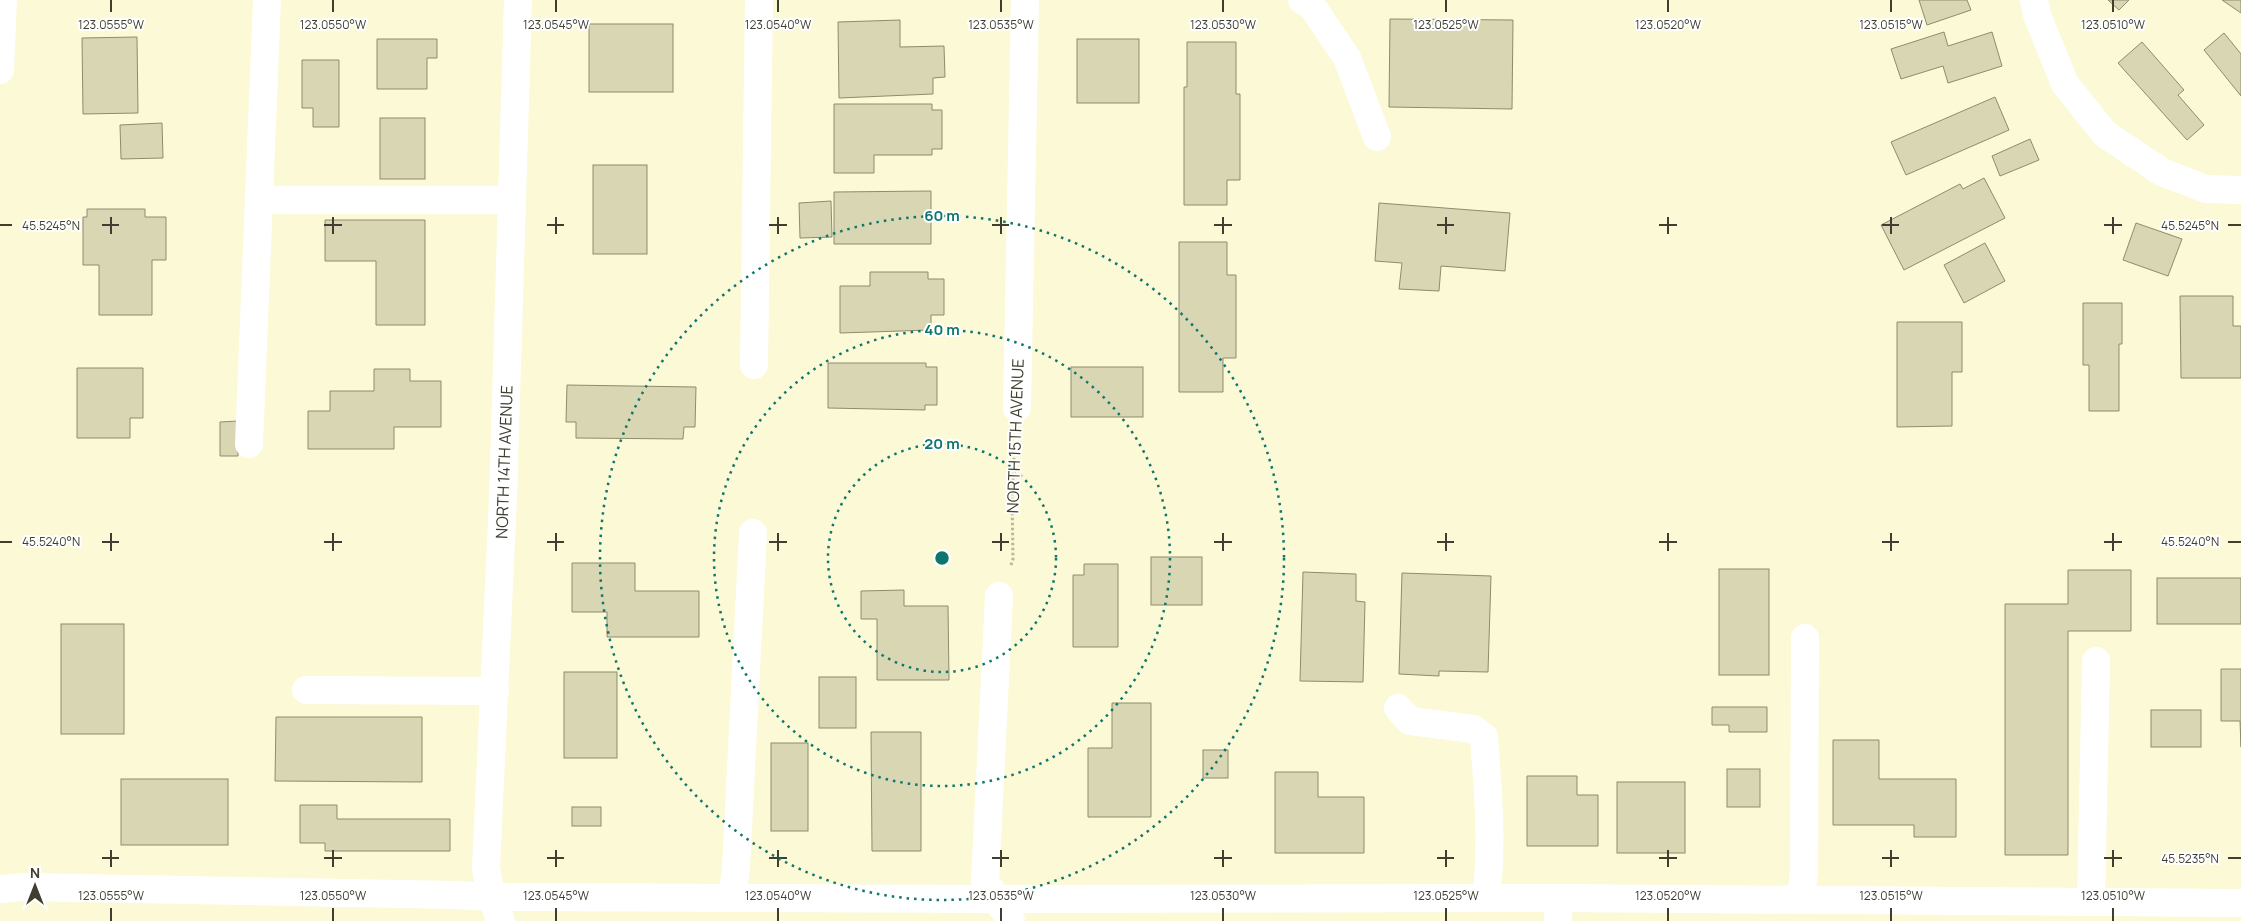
<svg xmlns="http://www.w3.org/2000/svg" width="2241" height="921" viewBox="0 0 2241 921" font-family="Manrope,sans-serif">
  <rect width="100%" height="100%" fill="#fcf9d6"/>
  <g fill="#d9d6b4" stroke="#8e8c6c">
    <path d="M1919,0H1967L1971,10L1927,25Z"/>
    <path d="M2108,0H2129L2119,10Z"/>
    <path d="M2222,0H2241V13Z"/>
    <path d="M1390,19L1513,20L1512,109L1389,107Z"/>
    <path d="M900,20V47L944,46L945,77L933,78V94L839,98L838,22Z"/>
    <rect x="589" y="24" width="84" height="68"/>
    <path d="M1944,32L1948,46L1992,32L2002,66L1948,83L1943,66L1901,79L1891,49Z"/>
    <path d="M2224,33L2241,54V96L2204,50Z"/>
    <path d="M137,37L138,113L83,114L82,38Z"/>
    <path d="M377,39H437V58H427V89H377Z"/>
    <rect x="1077" y="39" width="62" height="64"/>
    <path d="M1187,42H1236V94H1240V180H1227V205H1184V87H1187Z"/>
    <path d="M2142,42L2184,90L2178,95L2204,125L2187,140L2118,63Z"/>
    <path d="M302,60H339V127H313V108H302Z"/>
    <path d="M1995,97L2009,130L1906,175L1891,142Z"/>
    <path d="M834,104H932V110H942V149H932V155H874V173H834Z"/>
    <rect x="380" y="118" width="45" height="61"/>
    <path d="M162,123L163,158L121,159L120,125Z"/>
    <path d="M2030,139L2039,160L2000,176L1992,156Z"/>
    <rect x="593" y="165" width="54" height="89"/>
    <path d="M1984,178L2005,218L1904,270L1881,225L1960,184L1963,189Z"/>
    <path d="M931,191V244H834V192Z"/>
    <path d="M831,201L832,237L800,238L799,203Z"/>
    <path d="M1379,203L1510,213L1505,271L1441,266L1439,291L1399,289L1402,263L1375,261Z"/>
    <path d="M87,209H145V217H166V260H152V315H99V265H83V217H87Z"/>
    <path d="M325,220H425V325H376V261H325Z"/>
    <path d="M2136,223L2182,239L2168,276L2123,260Z"/>
    <path d="M1179,242H1227V275H1236V358H1223V392H1179Z"/>
    <path d="M1985,243L2005,281L1964,303L1944,265Z"/>
    <path d="M870,272H928V279H944V315H931V330L840,333V286H870Z"/>
    <path d="M2180,296H2233V326H2241V378H2181Z"/>
    <path d="M2083,303H2122V344H2119V411H2089V365H2083Z"/>
    <path d="M1897,322H1962V372H1952V426L1897,427Z"/>
    <path d="M828,363H926V367H937V405H925V410L828,408Z"/>
    <rect x="1071" y="367" width="72" height="50"/>
    <path d="M77,368H143V418H130V438H77Z"/>
    <path d="M374,369H410V381H441V427H394V449H308V411H330V391H374Z"/>
    <path d="M567,385L696,387L695,427H684L683,439L576,438V422H566Z"/>
    <path d="M238,421V456H220V422Z"/>
    <rect x="1151" y="557" width="51" height="48"/>
    <path d="M572,563H635V591H699V637H607V612H572Z"/>
    <path d="M1084,564H1118V647H1073V575H1084Z"/>
    <rect x="1719" y="569" width="50" height="106"/>
    <path d="M2068,570H2131V631H2068V855H2005V604H2068Z"/>
    <path d="M1303,572L1356,574V601L1365,602L1363,682L1300,681Z"/>
    <path d="M1402,573L1491,576L1488,672L1439,671V676L1399,674Z"/>
    <rect x="2157" y="578" width="84" height="46"/>
    <path d="M904,590V606H948L949,680H877V619H861V591Z"/>
    <rect x="61" y="624" width="63" height="110"/>
    <path d="M2221,669H2241V747L2240,721H2221Z"/>
    <rect x="564" y="672" width="53" height="86"/>
    <rect x="819" y="677" width="37" height="51"/>
    <path d="M1112,703H1151V817H1088V748H1112Z"/>
    <path d="M1712,707H1767V732H1729V725H1712Z"/>
    <rect x="2151" y="710" width="50" height="37"/>
    <path d="M276,717H422V782L275,781Z"/>
    <path d="M871,732H921V851H872Z"/>
    <path d="M1833,740H1879V779H1956V837H1914V825H1833Z"/>
    <rect x="771" y="743" width="37" height="88"/>
    <rect x="1203" y="750" width="25" height="28"/>
    <rect x="1727" y="769" width="33" height="38"/>
    <path d="M1275,772H1318V797H1364V853H1275Z"/>
    <path d="M1527,776H1577V795H1598V846H1527Z"/>
    <rect x="121" y="779" width="107" height="66"/>
    <rect x="1617" y="782" width="68" height="71"/>
    <path d="M300,805H337V819H450V851H325V843H300Z"/>
    <rect x="572" y="807" width="29" height="19"/>
  </g>
  <g fill="none" stroke-linecap="round" stroke-linejoin="round">
    <path stroke="#b8b69b" stroke-width="3" stroke-dasharray="2.5 2.5" stroke-linecap="butt" d="M1011,565L1013,559L1012,495L1015,441"/>
    <g stroke="#fff" stroke-width="28">
      <path d="M1302,0L1312,6L1347,58L1377,137"/>
      <path d="M2034,0L2037,15L2065,84L2105,134L2162,172L2206,189L2241,190"/>
      <path d="M0,70L3,0"/>
      <path d="M259,200H512"/>
      <path d="M754,365L759,0"/>
      <path d="M1017,408L1025,0"/>
      <path d="M249,444L267,0"/>
      <path d="M999,596L985,881L1011,921"/>
      <path d="M306,690L495,691"/>
      <path d="M1398,708L1410,721L1473,729L1484,737C1488,791 1493,844 1486,898"/>
      <path d="M0,889L24,887L456,895L491,897L997,899L1558,898L2241,903"/>
      <path d="M732,898L736,868L753,533"/>
      <path d="M1558,898V921"/>
      <path d="M1801,899L1804,871L1805,638"/>
      <path d="M2091,901L2096,661"/>
      <path d="M501,921L491,897L486,868L503,498L518,0"/>
    </g>
  </g>
  <path fill="none" stroke="#3f3e30" stroke-width="2" d="M111,0V12M333,0V12M556,0V12M778,0V12M1001,0V12M1223,0V12M1446,0V12M1668,0V12M1891,0V12M2113,0V12M111,217V234M333,217V234M556,217V234M778,217V234M1001,217V234M1223,217V234M1446,217V234M1668,217V234M1891,217V234M2113,217V234M0,225H12M102,225H119M324,225H342M547,225H564M769,225H787M992,225H1009M1214,225H1232M1437,225H1454M1659,225H1677M1882,225H1899M2104,225H2122M2228,225H2241M111,533V551M333,533V551M556,533V551M778,533V551M1001,533V551M1223,533V551M1446,533V551M1668,533V551M1891,533V551M2113,533V551M0,542H12M102,542H119M324,542H342M547,542H564M769,542H787M992,542H1009M1214,542H1232M1437,542H1454M1659,542H1677M1882,542H1899M2104,542H2122M2228,542H2241M111,850V867M333,850V867M556,850V867M778,850V867M1001,850V867M1223,850V867M1446,850V867M1668,850V867M1891,850V867M2113,850V867M102,858H119M324,858H342M547,858H564M769,858H787M992,858H1009M1214,858H1232M1437,858H1454M1659,858H1677M1882,858H1899M2104,858H2122M2228,858H2241M111,908V921M333,908V921M556,908V921M778,908V921M1001,908V921M1223,908V921M1446,908V921M1668,908V921M1891,908V921M2113,908V921"/>
  <g fill="none" stroke="#0f766e" stroke-width="2.5" stroke-dasharray="2.5 5">
    <circle cx="942" cy="558" r="114"/>
    <circle cx="942" cy="558" r="228"/>
    <circle cx="942" cy="558" r="342"/>
  </g>
  <g text-anchor="middle" dominant-baseline="central" stroke-width="4" stroke-linejoin="round" paint-order="stroke">
    <g font-size="16" fill="#3f3e30" stroke="#fff">
      <text transform="translate(1015 436) rotate(-88)">NORTH 15TH AVENUE</text>
      <text transform="translate(504 462) rotate(-88)">NORTH 14TH AVENUE</text>
    </g>
  </g>
  <g font-size="12" text-anchor="middle" fill="#3f3e30" stroke="#fff" stroke-width="4" stroke-linejoin="round" paint-order="stroke">
    <text x="111" y="29">123.0555°W</text>
    <text x="333" y="29">123.0550°W</text>
    <text x="556" y="29">123.0545°W</text>
    <text x="778" y="29">123.0540°W</text>
    <text x="1001" y="29">123.0535°W</text>
    <text x="1223" y="29">123.0530°W</text>
    <text x="1446" y="29">123.0525°W</text>
    <text x="1668" y="29">123.0520°W</text>
    <text x="1891" y="29">123.0515°W</text>
    <text x="2113" y="29">123.0510°W</text>
    <text x="51" y="230">45.5245°N</text>
    <text x="2190" y="230">45.5245°N</text>
    <text x="51" y="546">45.5240°N</text>
    <text x="2190" y="546">45.5240°N</text>
    <text x="2190" y="863">45.5235°N</text>
    <text x="111" y="900">123.0555°W</text>
    <text x="333" y="900">123.0550°W</text>
    <text x="556" y="900">123.0545°W</text>
    <text x="778" y="900">123.0540°W</text>
    <text x="1001" y="900">123.0535°W</text>
    <text x="1223" y="900">123.0530°W</text>
    <text x="1446" y="900">123.0525°W</text>
    <text x="1668" y="900">123.0520°W</text>
    <text x="1891" y="900">123.0515°W</text>
    <text x="2113" y="900">123.0510°W</text>
  </g>
  <circle cx="942" cy="558" r="8" fill="#0f766e" stroke="#fff" stroke-width="2.5"/>
  <g font-size="15" text-anchor="middle" font-weight="bold" fill="#0f766e" stroke="#fff" stroke-width="4" stroke-linejoin="round" paint-order="stroke">
    <text x="942" y="221">60 m</text>
    <text x="942" y="335">40 m</text>
    <text x="942" y="449">20 m</text>
  </g>
  <g transform="translate(35 886)" stroke="#ffffff" stroke-width="4" paint-order="stroke">
  <path d="M0-4L9 19L0 12L-9 19Z" fill="#3f3e30"/>
  <text y="-8" font-size="14" font-weight="bold" text-anchor="middle" fill="#3f3e30">N</text>
  </g>
</svg>
